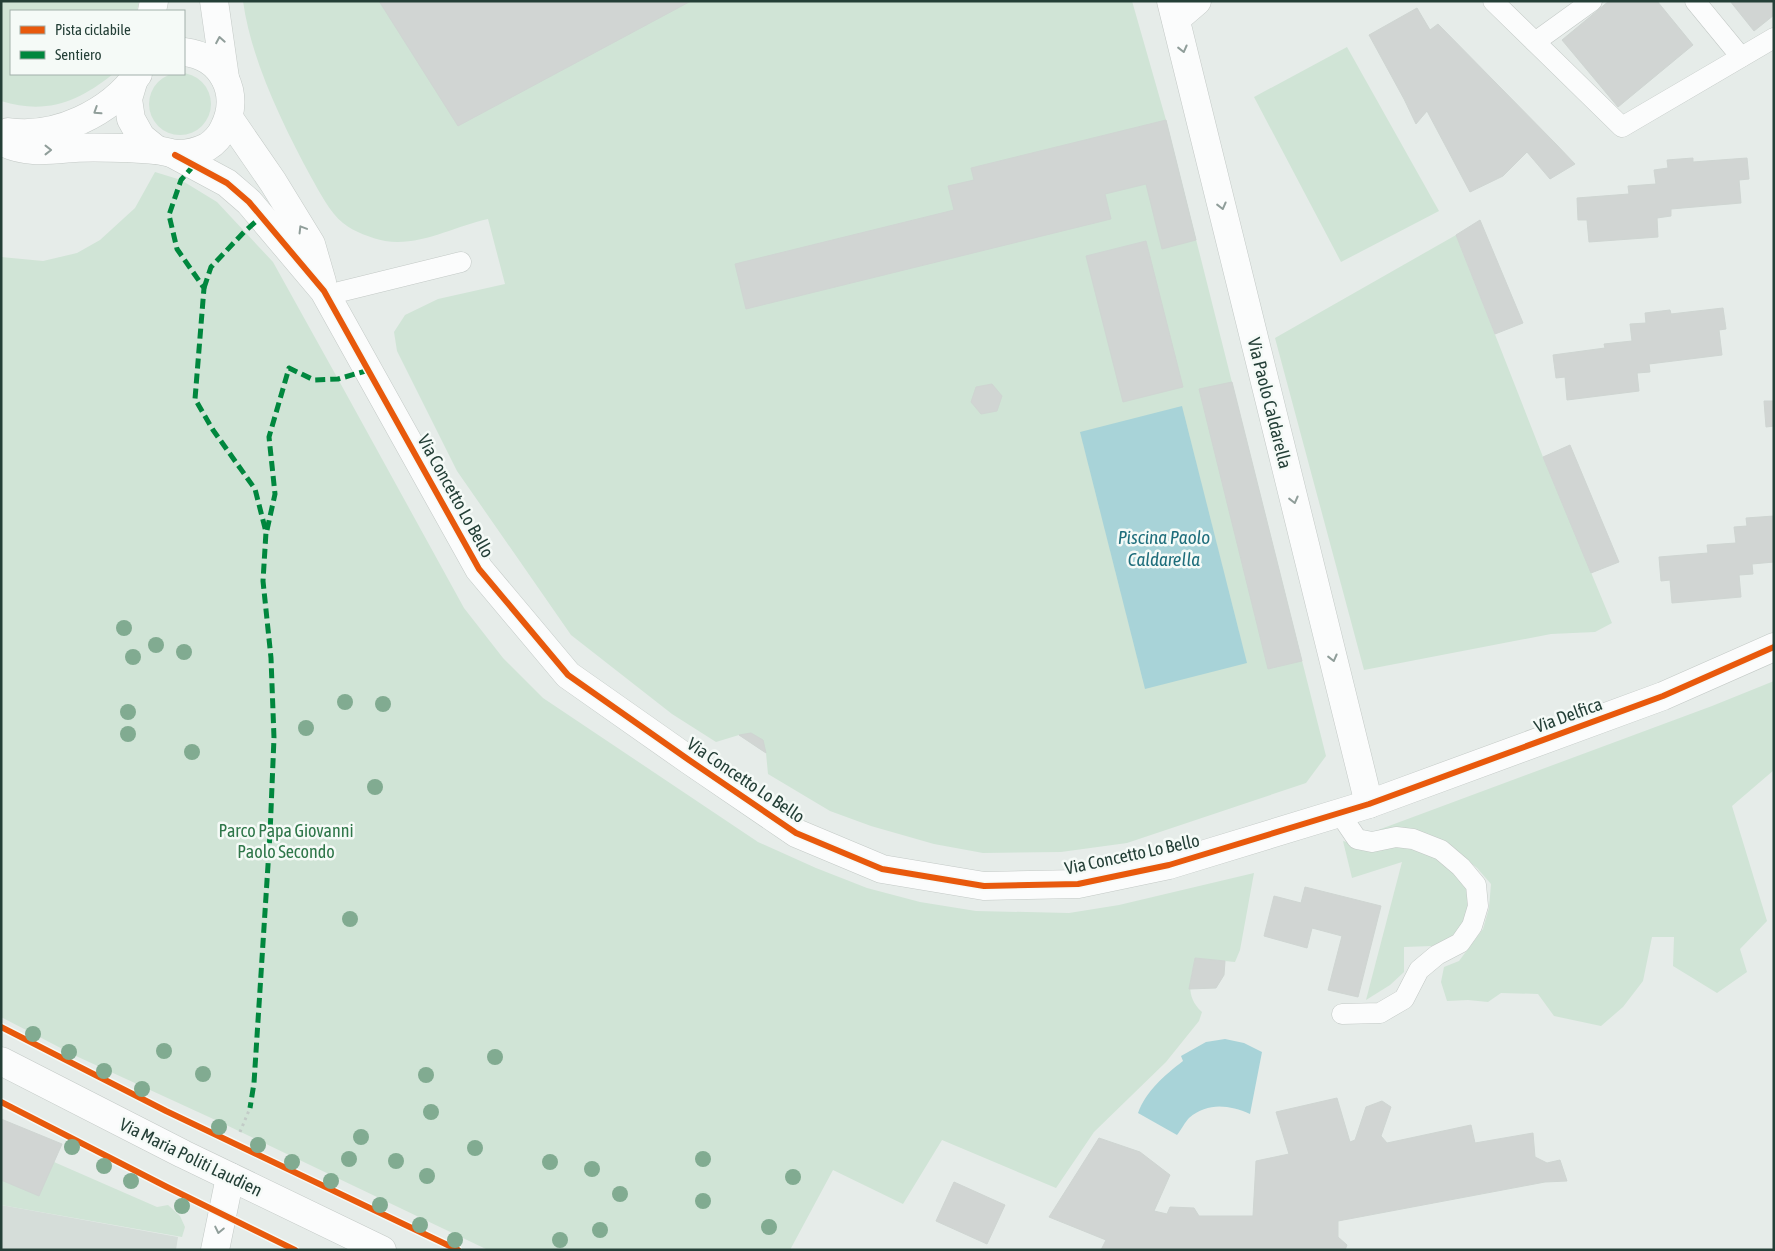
<svg xmlns="http://www.w3.org/2000/svg" width="1775" height="1251" viewBox="0 0 1775 1251" font-family="'Asap Condensed',sans-serif">
  <rect width="100%" height="100%" fill="#e6ece9"/>
  <path fill="#d5ddd9" d="M1,1205L178,1237L176,1250H1Z"/>
  <g fill="#d0e4d6">
    <path d="M1,1H139L137,11H11V74H113C78,102 46,115 1,101Z"/>
    <path d="M243,1H1132L1166,120L1326,756L1306,783L1127,843L1061,852L983,853L934,844L871,826L830,811L768,774L766,753L739,735L716,742L672,714L571,635L457,471L397,351L394,332L405,315L438,299L505,284L488,219C455,226 419,247 385,241C371,238 354,232 343,223C330,213 319,191 311,177C283,125 251,60 243,1Z"/>
    <path d="M1347,47L1439,211L1341,262L1254,97Z"/>
    <circle cx="180" cy="104" r="31"/>
    <path d="M155,172L181,180L217,202L273,262L338,379L464,608L503,658L543,698L758,842L816,868L867,888L920,902L976,911L1069,913L1119,905L1254,873L1240,950L1235,962L1195,958C1191,980 1184,995 1202,1012L1199,1021L1166,1062L1094,1132L1056,1188L942,1140L903,1204L833,1170L790,1250H488L222,1123L76,1056L1,1017V257L43,261L77,253L100,240L135,208Z"/>
    <path d="M1456,235L1543,457L1612,623L1595,632L1551,634L1364,670L1275,338Z"/>
    <path d="M1774,681V770L1732,806L1767,921L1740,949L1747,972L1717,993L1673,966L1674,937H1652L1643,981L1623,1007L1601,1026L1554,1016L1538,994L1501,993L1488,1002L1468,1000L1447,1001L1441,982L1444,967L1459,961L1483,929L1489,908L1491,884L1477,868L1451,847L1370,833L1712,706Z"/>
    <path d="M1343,841L1366,847L1404,845L1444,861L1464,879L1471,902L1464,926L1456,935L1432,946L1404,947V972L1390,985L1366,1000L1402,862L1352,878Z"/>
    <path d="M54,1162L157,1207L168,1205L180,1216L185,1227L182,1237L1,1205V1180Z"/>
  </g>
  <g fill="#a8d3d8">
    <path d="M1182,406L1247,663L1145,689L1080,432Z"/>
    <path d="M1225,1039L1244,1043L1262,1052L1250,1114C1229,1105 1208,1102 1189,1118C1185,1122 1181,1130 1177,1135L1138,1113C1146,1091 1165,1075 1183,1061L1181,1056L1206,1042Z"/>
  </g>
  <g fill="#d1d5d3" stroke="#cfd5d2">
    <path d="M379,1H691L458,126Z"/>
    <path d="M1609,1H1657L1693,45L1618,107L1562,40Z"/>
    <path d="M1730,1H1774V15L1754,31Z"/>
    <path d="M1417,8L1430,30L1438,24L1555,143L1575,164L1550,179L1527,152L1503,176L1470,192L1427,111L1416,124L1404,99L1369,35Z"/>
    <path d="M1166,120L1196,240L1162,249L1146,184L1105,194L1111,219L746,309L735,264L954,210L948,186L974,180L971,168Z"/>
    <path d="M1693,158V162L1747,158L1749,179L1739,180L1741,203L1671,209V216L1657,218L1658,237L1589,242L1587,220H1578L1577,198L1629,194L1628,186L1656,184L1654,170L1668,168L1667,160Z"/>
    <path d="M1480,220L1523,323L1495,334L1456,235Z"/>
    <path d="M1146,241L1183,387L1123,402L1086,256Z"/>
    <path d="M1723,308L1726,329L1719,330L1722,355L1649,364L1650,372L1637,373L1639,391L1567,400L1565,377L1556,378L1553,355L1605,348L1604,344L1632,341L1630,324L1646,323L1645,313L1670,310L1671,314Z"/>
    <path d="M1232,382L1302,661L1268,669L1199,389Z"/>
    <path d="M992,384L1002,396L997,411L981,414L971,402L976,387Z"/>
    <path d="M1764,401H1774V426L1766,427Z"/>
    <path d="M1570,445L1619,562L1591,573L1543,457Z"/>
    <path d="M1774,516V562L1752,564L1753,574L1739,575L1741,597L1672,603L1670,580L1661,581L1659,557L1708,553L1707,545L1736,543L1734,527L1747,526L1746,518Z"/>
    <path d="M751,733L763,740L766,753L739,735Z"/>
    <path d="M1305,887L1381,906L1358,997L1328,990L1342,936L1312,928L1307,948L1264,936L1274,896L1301,903Z"/>
    <path d="M1195,958L1225,961L1224,975L1216,988L1189,989Z"/>
    <path d="M1337,1098L1350,1142L1355,1140L1366,1107L1382,1101L1391,1107L1381,1136L1387,1143L1471,1125L1475,1143L1533,1133L1535,1157L1547,1163L1560,1160L1567,1181L1545,1182L1338,1221V1237L1347,1245L1345,1250H1101L1106,1240L1049,1217L1099,1138L1140,1152L1170,1175L1154,1211L1167,1214L1170,1207L1194,1208L1199,1216H1253L1256,1161L1289,1154L1276,1112Z"/>
    <path d="M1,1119L62,1144L39,1196L1,1180Z"/>
    <path d="M954,1182L1005,1205L987,1244L936,1221Z"/>
  </g>
  <g fill="none" stroke-linecap="round" stroke-linejoin="round">
    <g stroke="#c3c9c6" stroke-width="21">
      <g id="service">
        <path d="M1493,1L1622,127L1774,38"/>
        <path d="M1695,1L1741,57"/>
        <path d="M1535,42L1592,1"/>
        <path d="M327,295L461,262"/>
        <path d="M1340,814L1357,839L1372,842L1396,837L1413,839L1441,850L1461,867L1476,885L1478,906L1472,926L1460,943L1437,955L1419,970L1404,999L1380,1013L1342,1014"/>
      </g>
    </g>
    <g stroke="#c3c9c6" stroke-width="29">
      <g id="minor">
        <path d="M1171,1L1369,804"/>
        <path d="M1176,19L1197,1"/>
        <path d="M229,118L273,182L311,244L322,282"/>
        <path d="M175,155L227,183L249,202L324,291L479,569L568,675L689,760L796,833L882,869L984,886L1078,884L1169,865L1369,804L1663,696L1774,647"/>
      </g>
    </g>
    <g stroke="#c3c9c6" stroke-width="29">
      <g id="tertiary">
        <path d="M214,1L225,78"/>
        <path d="M152,11L154,1"/>
        <path d="M134,79L128,99L131,119L141,137L157,150"/>
        <path d="M8,132C56,139 110,113 138,74"/>
        <path d="M1,141C24,154 50,150 75,148C93,147 111,148 129,148C137,149 147,149 155,150C163,150 170,154 177,154C188,154 197,152 207,147C214,143 221,135 224,128C241,94 223,56 184,52"/>
        <path d="M1,1061L183,1154L382,1250"/>
        <path d="M215,1250L230,1177"/>
      </g>
    </g>
    <path stroke="#c2cbc7" stroke-width="3" stroke-dasharray="2.5 4" stroke-linecap="butt" d="M240,1132L250,1108"/>
    <use href="#service" stroke="#fbfcfc" stroke-width="20"/>
    <use href="#minor" stroke="#fbfcfc" stroke-width="28"/>
    <use href="#tertiary" stroke="#fbfcfc" stroke-width="28"/>
    <g stroke="#00873e" stroke-width="5" stroke-dasharray="10 5" stroke-linecap="butt">
      <path d="M194,165L181,180L169,215L177,249L204,288L195,399L213,430L255,489L266,532L263,581L271,658L274,738L270,834L254,1083L250,1108"/>
      <path d="M204,288L211,267L244,232L261,217"/>
      <path d="M267,530L275,494L269,437L289,368L314,380L338,379L369,370"/>
    </g>
    <g stroke="#f5faf7" stroke-width="9">
      <g id="cycleway">
        <path d="M175,155L227,183L249,202L324,291L479,569L568,675L689,760L796,833L882,869L984,886L1078,884L1169,865L1369,804L1663,696L1774,647"/>
        <path d="M1,1027L166,1111L458,1250"/>
        <path d="M1,1102L167,1187L295,1250"/>
      </g>
    </g>
    <use href="#cycleway" stroke="#e8590c" stroke-width="6"/>
  </g>
  <g fill="#81ab91">
    <circle cx="124" cy="628" r="8"/>
    <circle cx="156" cy="645" r="8"/>
    <circle cx="184" cy="652" r="8"/>
    <circle cx="133" cy="657" r="8"/>
    <circle cx="345" cy="702" r="8"/>
    <circle cx="383" cy="704" r="8"/>
    <circle cx="128" cy="712" r="8"/>
    <circle cx="306" cy="728" r="8"/>
    <circle cx="128" cy="734" r="8"/>
    <circle cx="192" cy="752" r="8"/>
    <circle cx="375" cy="787" r="8"/>
    <circle cx="350" cy="919" r="8"/>
    <circle cx="33" cy="1034" r="8"/>
    <circle cx="164" cy="1051" r="8"/>
    <circle cx="69" cy="1052" r="8"/>
    <circle cx="495" cy="1057" r="8"/>
    <circle cx="104" cy="1071" r="8"/>
    <circle cx="203" cy="1074" r="8"/>
    <circle cx="426" cy="1075" r="8"/>
    <circle cx="142" cy="1089" r="8"/>
    <circle cx="431" cy="1112" r="8"/>
    <circle cx="219" cy="1127" r="8"/>
    <circle cx="361" cy="1137" r="8"/>
    <circle cx="258" cy="1145" r="8"/>
    <circle cx="72" cy="1147" r="8"/>
    <circle cx="475" cy="1148" r="8"/>
    <circle cx="349" cy="1159" r="8"/>
    <circle cx="703" cy="1159" r="8"/>
    <circle cx="396" cy="1161" r="8"/>
    <circle cx="292" cy="1162" r="8"/>
    <circle cx="550" cy="1162" r="8"/>
    <circle cx="104" cy="1166" r="8"/>
    <circle cx="592" cy="1169" r="8"/>
    <circle cx="427" cy="1176" r="8"/>
    <circle cx="793" cy="1177" r="8"/>
    <circle cx="131" cy="1181" r="8"/>
    <circle cx="331" cy="1181" r="8"/>
    <circle cx="620" cy="1194" r="8"/>
    <circle cx="703" cy="1201" r="8"/>
    <circle cx="380" cy="1205" r="8"/>
    <circle cx="182" cy="1206" r="8"/>
    <circle cx="420" cy="1225" r="8"/>
    <circle cx="769" cy="1227" r="8"/>
    <circle cx="600" cy="1230" r="8"/>
    <circle cx="455" cy="1240" r="8"/>
    <circle cx="560" cy="1240" r="8"/>
  </g>
  <defs><path id="oneway-chevron" d="M-2-3.5L2.5 0L-2 3.5" fill="none" stroke-width="1.6" stroke-linecap="round" stroke-linejoin="round" transform="scale(1.25)"/></defs>
  <g stroke="#909e9a">
    <use href="#oneway-chevron" transform="translate(220 40) rotate(-100)"/>
    <use href="#oneway-chevron" transform="translate(1183 49) rotate(76)"/>
    <use href="#oneway-chevron" transform="translate(97 111) rotate(147)"/>
    <use href="#oneway-chevron" transform="translate(48 150)"/>
    <use href="#oneway-chevron" transform="translate(1222 206) rotate(76)"/>
    <use href="#oneway-chevron" transform="translate(302 229) rotate(-121)"/>
    <use href="#oneway-chevron" transform="translate(1294 500) rotate(76)"/>
    <use href="#oneway-chevron" transform="translate(1333 658) rotate(76)"/>
    <use href="#oneway-chevron" transform="translate(219 1230) rotate(102)"/>
  </g>
  <g text-anchor="middle" dominant-baseline="central" stroke-width="5" stroke-linejoin="round" paint-order="stroke">
    <g font-size="18" fill="#243f37" stroke="#f5faf7">
      <text transform="translate(1270 403) rotate(76)">Via Paolo Caldarella</text>
      <text transform="translate(456 496) rotate(61)">Via Concetto Lo Bello</text>
      <text transform="translate(1568 715) rotate(-20)">Via Delfica</text>
      <text transform="translate(746 780) rotate(34)">Via Concetto Lo Bello</text>
      <text transform="translate(1132 854) rotate(-12)">Via Concetto Lo Bello</text>
      <text transform="translate(191 1157) rotate(26)">Via Maria Politi Laudien</text>
    </g>
    <g font-size="18" fill="#2e7649" stroke="#f5faf7">
      <text x="286" y="830">Parco Papa Giovanni<tspan x="286" dy="21">Paolo Secondo</tspan></text>
    </g>
    <g font-size="19" font-style="italic" fill="#1e6d7b" stroke="#f5faf7">
      <text x="1164" y="537">Piscina Paolo<tspan x="1164" dy="22">Caldarella</tspan></text>
    </g>
  </g>
  <rect width="1775" height="1251" fill="none" stroke="#243f37" stroke-width="5"/>
  <rect x="10" y="10" width="175" height="65" fill="#f5faf7" stroke="#a1afaa"/>
  <rect x="20" y="26" width="25" height="8" fill="#e8590c" stroke="#a1afaa"/>
  <text x="55" y="35" font-size="15" fill="#243f37">Pista ciclabile</text>
  <rect x="20" y="51" width="25" height="8" fill="#00873e" stroke="#a1afaa"/>
  <text x="55" y="60" font-size="15" fill="#243f37">Sentiero</text>
</svg>
